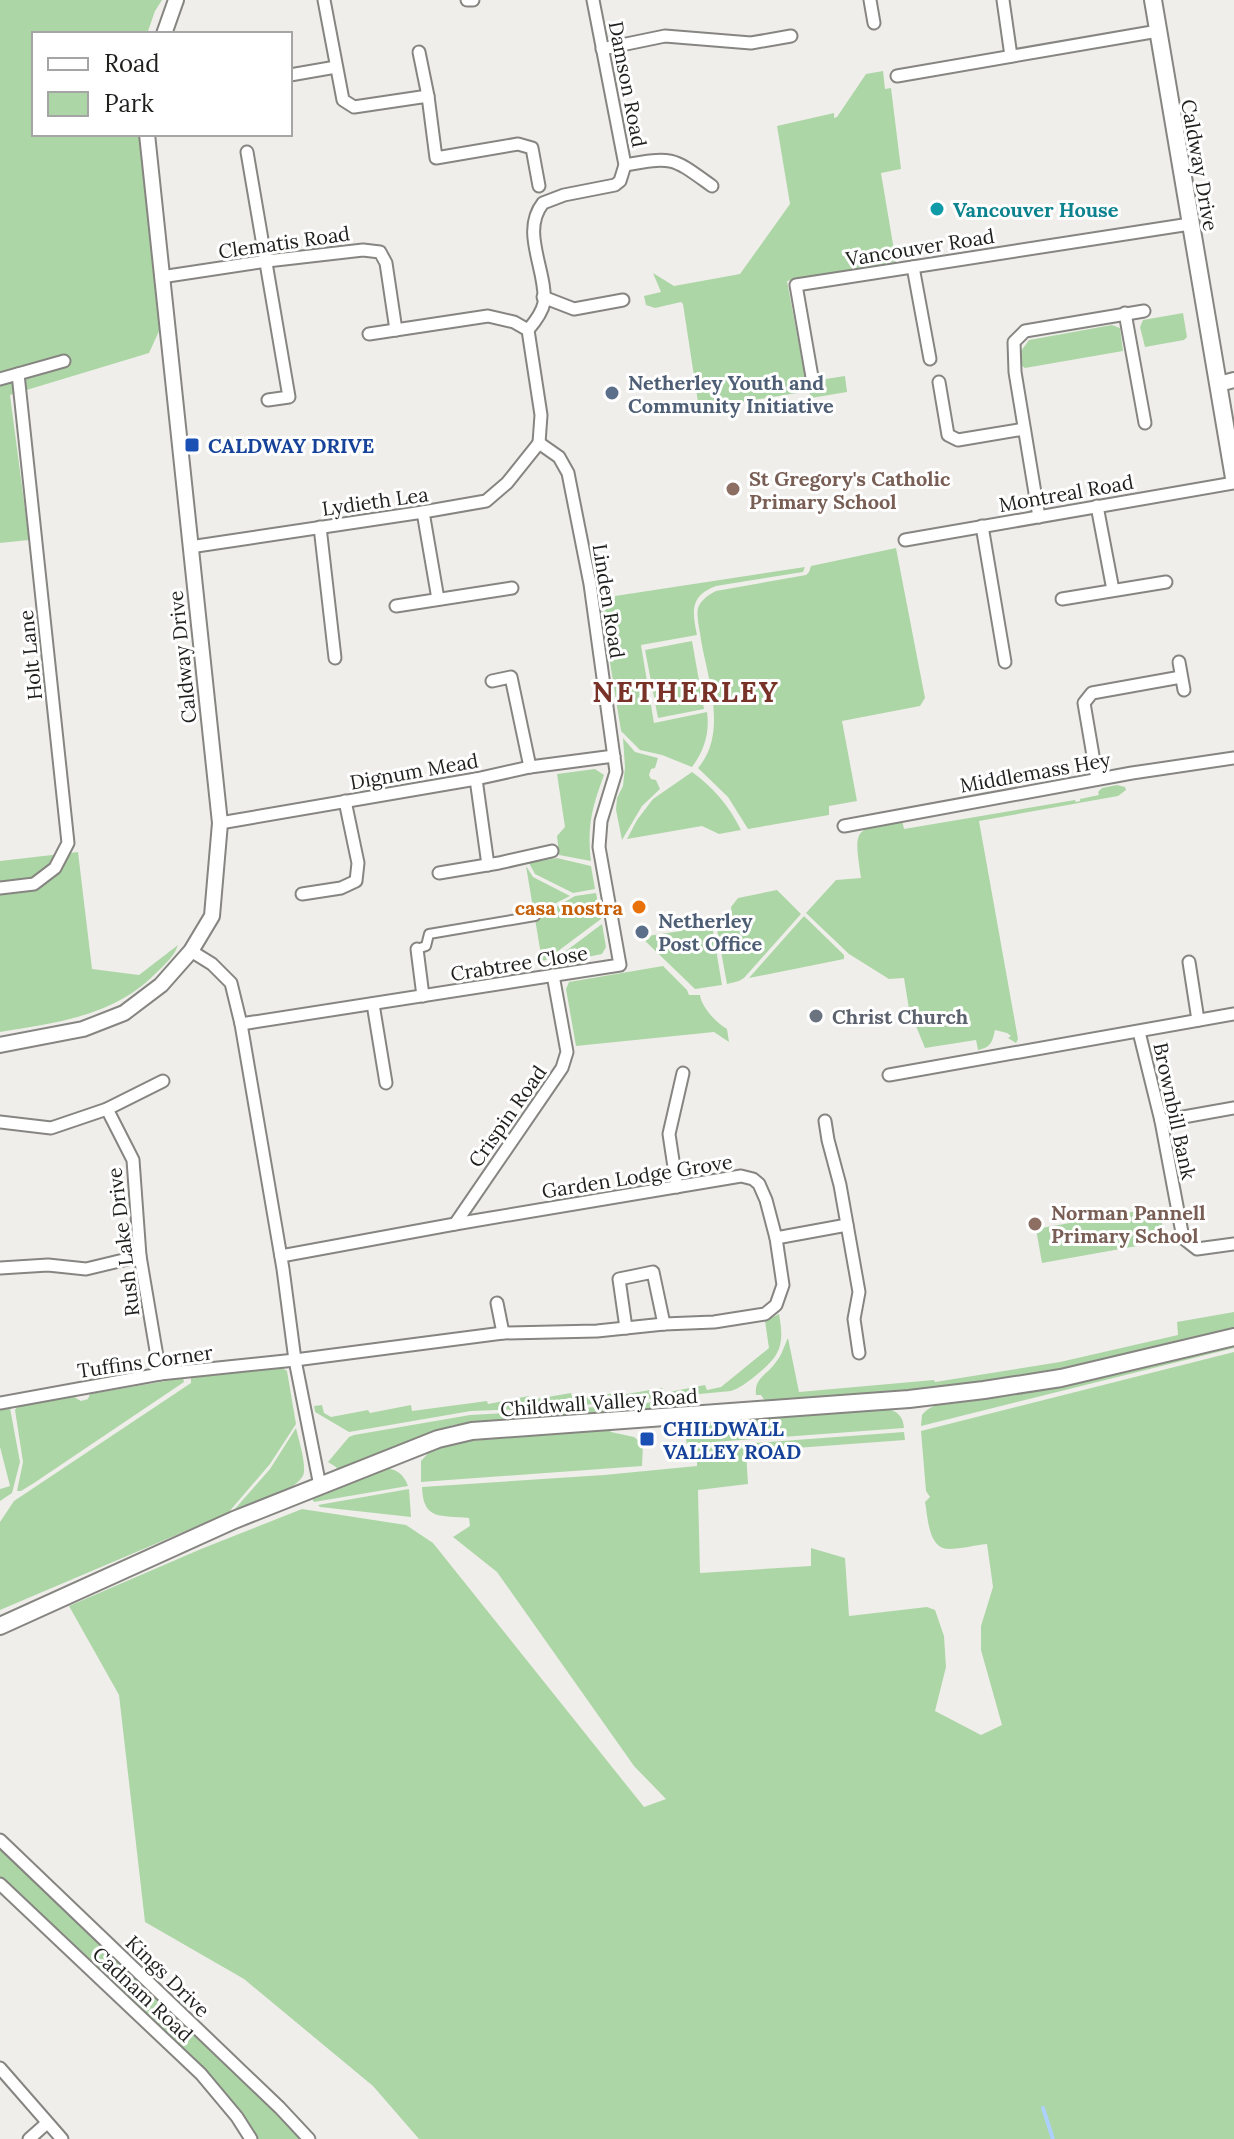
<svg xmlns="http://www.w3.org/2000/svg" width="1234" height="2139" viewBox="0 0 1234 2139" font-family="Lora,serif">
  <rect width="100%" height="100%" fill="#f0eeeb"/>
  <g fill="#add6a6">
    <path d="M0,0H162L155,11L147,34H34V134H139L160,329L149,353L10,395L29,540L0,543Z"/>
    <path d="M883,71L885,89L891,88L901,169L881,173L896,262L787,281L806,382L845,376L847,392L811,398L809,391L699,409L683,304L681,302L655,308L646,305L644,296L661,292L653,273L674,286L740,274L790,204L777,126L834,113V118L837,117L866,74Z"/>
    <path d="M1183,313L1187,337L1184,340L1145,347L1140,327L1143,320Z"/>
    <path d="M1112,325L1120,328L1123,351L1025,368L1022,366L1021,351L1029,340Z"/>
    <path d="M896,548L925,698L920,706L842,721L857,801L829,806V815L748,829L728,797L698,768C728,733 708,680 701,640C700,630 696,618 698,608C701,600 708,595 716,591L806,575L809,572L811,566Z"/>
    <path d="M805,567L803,572L716,586C690,596 692,611 697,635L641,645L654,723L707,712C710,733 704,751 692,767L662,755L640,750L621,731L600,600L615,599V596Z"/>
    <path d="M692,641L704,709L658,718L645,650Z"/>
    <path d="M623,738L635,752L658,758L655,768L651,769L649,775L651,779L656,780L660,789L642,806L622,840L616,810L617,798L623,786L625,767Z"/>
    <path d="M595,769L604,775C592,808 587,825 591,861L559,855L557,836L565,827L557,774Z"/>
    <path d="M692,772C714,788 729,806 741,830L719,834L702,826L627,839L637,820L653,799Z"/>
    <path d="M1117,785L1125,787L1126,790L1118,796L979,821L1018,1039L1016,1043L1008,1038L1011,1036L1007,1033L995,1030C992,1043 991,1047 978,1050L976,1040L925,1048L909,1009L904,978L889,979L849,954L806,913L836,880L861,878C854,829 852,829 902,820L904,829L1075,800L1076,802L1080,801V799L1099,795L1098,792L1102,788Z"/>
    <path d="M78,852L92,969L139,975L178,945C174,957 165,964 155,974C114,1016 55,1023 0,1032V861Z"/>
    <path d="M557,858L591,866L595,889L573,893L535,874L529,863Z"/>
    <path d="M526,866L533,877L570,896L534,914Z"/>
    <path d="M777,890L801,914L744,978L739,981L727,984L716,924L733,921L731,907L738,898Z"/>
    <path d="M596,893L601,919L546,960L542,961L535,919L575,896Z"/>
    <path d="M804,916L844,955V959L749,978Z"/>
    <path d="M602,924L606,947L602,954L554,964V960Z"/>
    <path d="M690,924L712,925L722,985L695,989L641,937L681,931Z"/>
    <path d="M663,966L687,990L689,995H700C701,1006 716,1023 727,1029L729,1042L714,1032L576,1046L566,989L569,982Z"/>
    <path d="M1159,1207L1165,1241L1042,1263L1036,1229Z"/>
    <path d="M1234,1312V1329L1099,1362L1013,1378L914,1391L768,1402L765,1401L761,1395H756C754,1378 767,1375 776,1362C782,1355 784,1346 788,1338L799,1392L934,1380L935,1382L1060,1362L1178,1335L1177,1322Z"/>
    <path d="M779,1314C785,1347 780,1356 754,1377C746,1383 740,1388 731,1391L552,1408L471,1411L349,1432L315,1412L314,1406L322,1405L324,1413L331,1417L368,1410L370,1413L411,1405L412,1411L487,1401L488,1404L529,1396L530,1400L571,1393L573,1400L620,1392L621,1395L662,1388L664,1393L705,1385L707,1390L721,1387L769,1348L765,1321Z"/>
    <path d="M1234,1345V1348L921,1426L922,1415C934,1399 966,1401 985,1399C1070,1388 1151,1365 1234,1345Z"/>
    <path d="M1234,1352V2139H419L373,2086L244,1979L145,1922L119,1695L69,1606L201,1549L302,1509L406,1525L433,1543L644,1807L666,1799L634,1766L497,1572L453,1537L470,1526L469,1518C441,1515 423,1521 422,1487L604,1475L697,1466V1447L750,1443L751,1451L746,1452L748,1484L698,1490L700,1573L811,1566V1548L845,1558L849,1616L927,1607L935,1610L944,1636L946,1667L935,1711L981,1735L1002,1725L981,1650V1626L993,1587L987,1544C975,1545 961,1549 949,1549C928,1549 928,1517 925,1502L930,1497L926,1491L921,1431Z"/>
    <path d="M270,1364L279,1366L287,1371L296,1424L270,1464L228,1513L0,1610V1522L14,1501L191,1383V1377Z"/>
    <path d="M183,1378L184,1382L34,1483L21,1491H17L23,1462L15,1410L18,1406L74,1397L81,1401L88,1399L90,1394Z"/>
    <path d="M692,1399L694,1403L692,1405L585,1415L583,1408Z"/>
    <path d="M10,1408L20,1462L12,1493L0,1501V1489L10,1486L0,1447V1409Z"/>
    <path d="M581,1409L582,1415L453,1425L345,1468L337,1469L336,1467L328,1462L349,1437L354,1435L470,1415Z"/>
    <path d="M885,1409C897,1410 903,1416 904,1428L687,1444L684,1431L696,1426L723,1421Z"/>
    <path d="M296,1428C299,1441 305,1459 304,1472C302,1490 249,1506 233,1511L270,1469Z"/>
    <path d="M609,1429L611,1432L634,1437L643,1444L642,1466L421,1482V1461L432,1449L459,1442Z"/>
    <path d="M904,1432L905,1440L755,1451V1443Z"/>
    <path d="M383,1468C395,1468 404,1474 408,1486L314,1502L311,1497Z"/>
    <path d="M409,1489L411,1517L320,1507L318,1505Z"/>
    <path d="M0,1841L309,2139H245L237,2117L0,1885Z"/>
  </g>
  <g fill="none" stroke-linecap="round" stroke-linejoin="round">
    <path stroke="#add1fc" stroke-width="4" d="M1043,2108L1053,2139"/>
    <g stroke="#868581" stroke-width="12">
      <path id="pedestrian" d="M417,949L426,946L429,934L535,916"/>
    </g>
    <g stroke="#868581" stroke-width="15">
      <g id="minor">
        <path d="M324,0L343,100L354,107L428,96L436,158L518,144L532,148L539,186"/>
        <path d="M467,0H473"/>
        <path d="M870,0L874,23"/>
        <path d="M1003,0L1011,56"/>
        <path d="M602,49L665,36L751,43L791,36"/>
        <path d="M419,52L428,96"/>
        <path d="M290,75L336,67"/>
        <path d="M897,76L1158,31"/>
        <path d="M247,152L289,397L268,400"/>
        <path d="M625,165C674,156 673,158 712,186"/>
        <path d="M913,267L930,359"/>
        <path d="M161,277L267,261L363,250L380,252L386,263L396,330"/>
        <path d="M543,297L574,309L623,300"/>
        <path d="M1125,313L1145,423"/>
        <path d="M369,334L488,316L514,322L528,330"/>
        <path d="M812,377L796,285L1190,224"/>
        <path d="M0,379L64,361"/>
        <path d="M939,382L948,435L958,440L1024,429"/>
        <path d="M539,443L541,415L528,330C534,323 542,313 544,303C547,270 520,232 543,203L564,195L615,185L620,181L625,165L593,0"/>
        <path d="M1097,506L1113,590"/>
        <path d="M423,512L438,599"/>
        <path d="M1039,517L1015,372L1014,342L1025,331L1144,311"/>
        <path d="M982,526L1005,662"/>
        <path d="M320,527L335,658"/>
        <path d="M905,540L1234,483"/>
        <path d="M190,547L423,512L486,501L507,483L539,443"/>
        <path d="M1062,599L1166,582"/>
        <path d="M396,606L512,588"/>
        <path d="M1179,662L1184,690"/>
        <path d="M492,681L511,677L530,767"/>
        <path d="M476,779L488,865"/>
        <path d="M1097,779L1084,703L1092,693L1181,677"/>
        <path d="M220,823L476,779L530,767L614,756"/>
        <path d="M844,826L1132,773L1234,758"/>
        <path d="M439,873L499,863L552,851"/>
        <path d="M0,888L34,884L55,868L68,843L18,374"/>
        <path d="M302,894L341,888L356,881L358,863L345,801"/>
        <path d="M417,949L423,996"/>
        <path d="M191,951L212,964L231,983L241,1024L283,1269L295,1360L320,1486"/>
        <path d="M1189,962L1198,1020"/>
        <path d="M373,1004L386,1083"/>
        <path d="M241,1024L620,965L599,847L601,821L616,772L590,584L568,473L559,457L539,443"/>
        <path d="M1139,1032L1161,1121L1183,1238L1197,1249L1234,1244"/>
        <path d="M889,1075L1234,1014"/>
        <path d="M107,1109L133,1160L140,1256L160,1374"/>
        <path d="M825,1121L828,1140L840,1185L859,1292L854,1319L859,1353"/>
        <path d="M1161,1121L1234,1108"/>
        <path d="M0,1122L51,1128L107,1109L163,1081"/>
        <path d="M677,1187L669,1134L683,1073"/>
        <path d="M455,1224L562,1068L567,1052L553,975"/>
        <path d="M776,1238L847,1225"/>
        <path d="M0,1268L48,1265L86,1269L140,1256"/>
        <path d="M497,1303L503,1333"/>
        <path d="M626,1328L619,1279L653,1272L664,1324"/>
        <path d="M0,1403L160,1374L295,1360L503,1333L597,1331L664,1324L714,1322L765,1314L776,1305L783,1285L776,1238L766,1200L759,1184L753,1179L741,1176L455,1224L281,1256"/>
        <path d="M0,1840L280,2108L309,2139"/>
        <path d="M0,1884L201,2074L237,2117L251,2139"/>
        <path d="M0,2068L62,2139"/>
        <path d="M29,2139L47,2123"/>
      </g>
    </g>
    <g stroke="#868581" stroke-width="18">
      <g id="tertiary">
        <path d="M164,34L176,0"/>
        <path d="M1219,384L1234,380"/>
        <path d="M0,1045L83,1029L124,1013L161,985L191,951L212,916L220,823L147,134"/>
      </g>
    </g>
    <g stroke="#868581" stroke-width="20">
      <g id="secondary">
        <path d="M1153,0L1234,478"/>
        <path d="M0,1626L234,1520L438,1439L472,1431L909,1399L984,1390L1061,1378L1234,1337"/>
      </g>
    </g>
    <use href="#pedestrian" stroke="#fff" stroke-width="8"/>
    <use href="#minor" stroke="#fff" stroke-width="11"/>
    <use href="#tertiary" stroke="#fff" stroke-width="14"/>
    <use href="#secondary" stroke="#fff" stroke-width="16"/>
  </g>
  <circle fill="#0f9aa8" stroke="#fff" stroke-width="3" cx="937" cy="209" r="8"/>
  <g fill="#5c6f8a" stroke="#fff" stroke-width="3">
    <circle cx="612" cy="393" r="8"/>
    <circle cx="642" cy="932" r="8"/>
  </g>
  <g fill="#1a4fb4" stroke="#fff" stroke-width="3">
    <rect x="184" y="437" width="16" height="16" rx="4"/>
    <rect x="639" y="1431" width="16" height="16" rx="4"/>
  </g>
  <g fill="#8d6e63" stroke="#fff" stroke-width="3">
    <circle cx="733" cy="489" r="8"/>
    <circle cx="1035" cy="1224" r="8"/>
  </g>
  <circle fill="#e8710a" stroke="#fff" stroke-width="3" cx="639" cy="907" r="8"/>
  <circle fill="#6b7280" stroke="#fff" stroke-width="3" cx="816" cy="1016" r="8"/>
  <g text-anchor="middle" dominant-baseline="central" stroke-width="6" stroke-linejoin="round" paint-order="stroke">
    <g font-size="20" fill="#1f1f1e" stroke="#fff">
      <text transform="translate(628 84) rotate(79)">Damson Road</text>
      <text transform="translate(1200 165) rotate(80)">Caldway Drive</text>
      <text transform="translate(284 242) rotate(-8)">Clematis Road</text>
      <text transform="translate(920 247) rotate(-9)">Vancouver Road</text>
      <text transform="translate(1066 493) rotate(-10)">Montreal Road</text>
      <text transform="translate(375 501) rotate(-8)">Lydieth Lea</text>
      <text transform="translate(609 601) rotate(81)">Linden Road</text>
      <text transform="translate(30 655) rotate(-96)">Holt Lane</text>
      <text transform="translate(182 657) rotate(-96)">Caldway Drive</text>
      <text transform="translate(414 771) rotate(-10)">Dignum Mead</text>
      <text transform="translate(1035 772) rotate(-10)">Middlemass Hey</text>
      <text transform="translate(519 963) rotate(-9)">Crabtree Close</text>
      <text transform="translate(1175 1111) rotate(78)">Brownbill Bank</text>
      <text transform="translate(507 1116) rotate(-55)">Crispin Road</text>
      <text transform="translate(637 1176) rotate(-9)">Garden Lodge Grove</text>
      <text transform="translate(123 1242) rotate(-97)">Rush Lake Drive</text>
      <text transform="translate(145 1361) rotate(-8)">Tuffins Corner</text>
      <text transform="translate(599 1402) rotate(-4)">Childwall Valley Road</text>
      <text transform="translate(168 1976) rotate(44)">Kings Drive</text>
      <text transform="translate(143 1994) rotate(43)">Cadnam Road</text>
    </g>
    <g font-size="20" font-weight="bold" fill="#0d838f" stroke="#fff" text-anchor="start">
      <text x="953" y="209">Vancouver House</text>
    </g>
    <g font-size="20" font-weight="bold" fill="#4e5e75" stroke="#fff" text-anchor="start">
      <text x="628" y="382">Netherley Youth and<tspan x="628" dy="23">Community Initiative</tspan></text>
      <text x="658" y="920">Netherley<tspan x="658" dy="23">Post Office</tspan></text>
    </g>
    <g font-size="20" font-weight="bold" fill="#164399" stroke="#fff" text-anchor="start">
      <text x="208" y="445">CALDWAY DRIVE</text>
      <text x="663" y="1428">CHILDWALL<tspan x="663" dy="23">VALLEY ROAD</tspan></text>
    </g>
    <g font-size="20" font-weight="bold" fill="#785e54" stroke="#fff" text-anchor="start">
      <text x="749" y="478">St Gregory's Catholic<tspan x="749" dy="23">Primary School</tspan></text>
      <text x="1051" y="1212">Norman Pannell<tspan x="1051" dy="23">Primary School</tspan></text>
    </g>
    <g font-size="20" font-weight="bold" fill="#c56008" stroke="#fff" text-anchor="end">
      <text x="623" y="907">casa nostra</text>
    </g>
    <g font-size="20" font-weight="bold" fill="#5b616d" stroke="#fff" text-anchor="start">
      <text x="832" y="1016">Christ Church</text>
    </g>
    <g font-size="28" font-weight="bold" letter-spacing="2" fill="#783228" stroke="#fff">
      <text x="686" y="692">NETHERLEY</text>
    </g>
  </g>
  <rect x="32" y="32" width="260" height="104" fill="#ffffff" stroke="#a5a5a5" stroke-width="2"/>
  <rect x="48" y="58" width="40" height="12" fill="#ffffff" stroke="#a5a5a5" stroke-width="2"/>
  <text x="104" y="72" font-size="24" fill="#1f1f1e">Road</text>
  <rect x="48" y="92" width="40" height="24" fill="#add6a6" stroke="#a5a5a5" stroke-width="2"/>
  <text x="104" y="112" font-size="24" fill="#1f1f1e">Park</text>
</svg>
